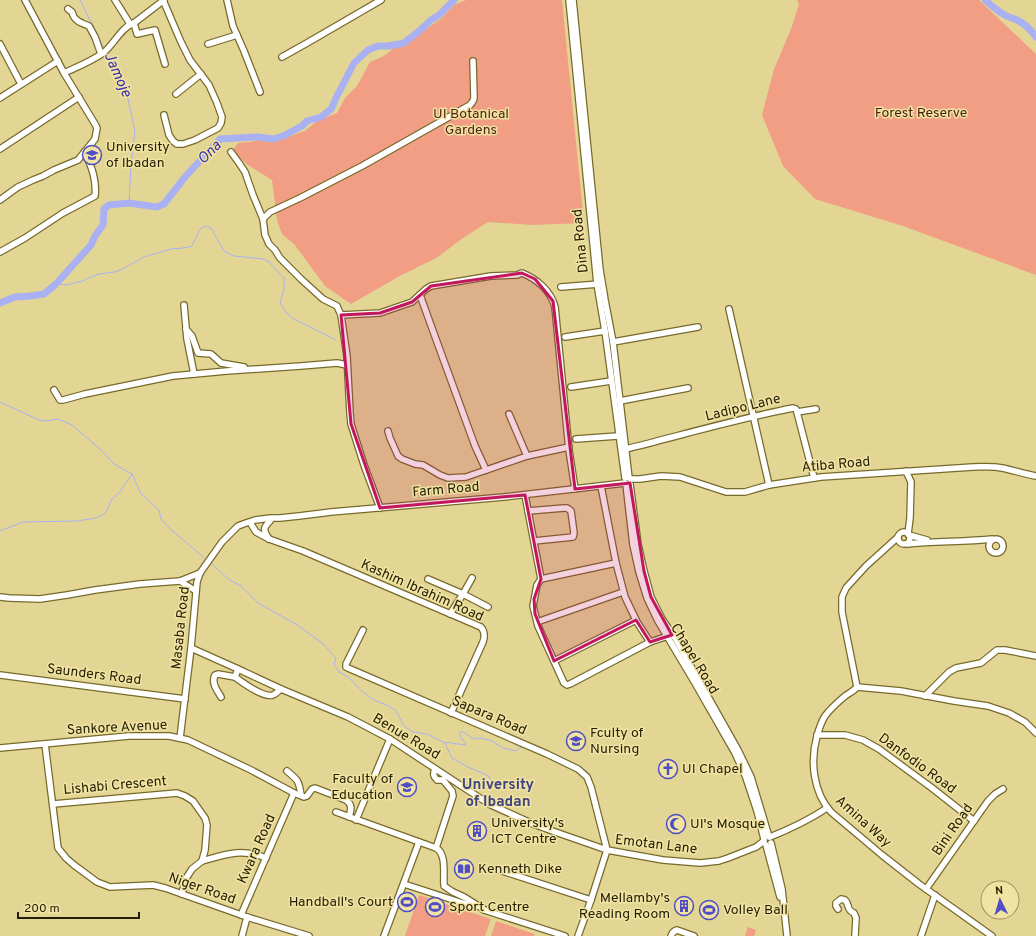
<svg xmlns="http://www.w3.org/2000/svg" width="1036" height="936" viewBox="0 0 1036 936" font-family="Overpass,sans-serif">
  <rect width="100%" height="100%" fill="#e3d695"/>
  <g fill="#f19e84">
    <path d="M466,0H562L584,223L532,225L488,222L460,240L438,257L398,277L351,304L325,286L294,244L282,234L277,220L272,180L248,165L232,151L238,143L277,139L290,136L305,131L317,121L337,113L345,98L357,86L370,62L384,56L398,45L419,34L442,18L454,5Z"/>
    <path d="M797,0H979L1036,54V275L903,226L815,199L783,166L762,115L774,69L791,29L799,4Z"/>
    <path d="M419,895L491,919L485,936H405Z"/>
    <path d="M496,921L535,934L534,936H491Z"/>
    <path d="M748,927L756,930L754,936H745Z"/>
  </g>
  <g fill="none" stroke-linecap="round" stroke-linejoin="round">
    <g stroke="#a9b1f2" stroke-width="1">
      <path d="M80,0L104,48"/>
      <path d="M106,53L126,90L135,131L131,165L129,203"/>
      <path d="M56,284L66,285L83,281L88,278L99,274L114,272L121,270L144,257L171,249L183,248L192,246L200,229L205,226L211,228L224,251L234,256L263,259L269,262L284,278V289L280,303L285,311L292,318L336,340"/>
      <path d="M0,402L39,420L46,421L58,419L72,425L101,450L114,464L132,474L141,494L159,510L161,519L170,529L207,560"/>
      <path d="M0,531L23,522L77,521L96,518L105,514L112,499L119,493L132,474"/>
      <path d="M211,563L228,579L241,586L258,603L299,626C306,633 316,637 323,644C328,648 331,654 336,658L334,664L339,672L348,677L363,692L374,700L389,706L396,711L404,726L413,732L427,734L445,743L452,758L468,767L487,775L497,786L512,787L519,784H525L532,788"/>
      <path d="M445,743L449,742C454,745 458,743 464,745L466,744L460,736V733L462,731L474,739L480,738L490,740L503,748L516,751L521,747"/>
    </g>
    <g stroke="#a9b1f2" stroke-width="7">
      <path d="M985,0C991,5 996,10 1003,14C1007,17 1013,18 1017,20C1025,24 1031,30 1036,37"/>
      <path d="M0,303L15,297L30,296L44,294L56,284L91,245L95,236L103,225L104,209L109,205L129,203L157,207L164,204L185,177L220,139L258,137L273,139L283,136L302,126L307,121L321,117L331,109L333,105L336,98L354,63L368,50L378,46H388L404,43L419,31L431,20L439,15L454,0"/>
    </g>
    <g stroke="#776a2b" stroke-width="8">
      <g id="minor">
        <path d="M115,0L130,24"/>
        <path d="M163,0L181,42L190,60L209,85L217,103L222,117L221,123L218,128L195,140L183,144H177L173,141L169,135L164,115"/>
        <path d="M227,0L233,26L244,51L260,92"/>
        <path d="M569,0L597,284L605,331L625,478"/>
        <path d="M573,0L600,270L605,300L613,342L629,478"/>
        <path d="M68,9L72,12C74,21 81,23 89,26L95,37L101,54"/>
        <path d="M134,23L137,34L155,30L165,64"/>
        <path d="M0,44L21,84"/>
        <path d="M208,44L237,35"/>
        <path d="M282,57L307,43L381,0"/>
        <path d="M64,73C77,67 92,61 103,53C113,46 121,27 134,23L164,0"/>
        <path d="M176,94L201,74"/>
        <path d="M0,98L58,61"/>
        <path d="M0,149L79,97"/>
        <path d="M231,152L239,163L245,172L253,195L263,219"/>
        <path d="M0,200L18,187L33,180L43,176L54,170L78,160L95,139L97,128L95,124L64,73L25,0"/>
        <path d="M0,252L25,238L63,213L95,196C97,180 91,166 85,151"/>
        <path d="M561,287L599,284"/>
        <path d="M420,295L437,342L475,446L486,470"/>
        <path d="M184,305L187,339L194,374"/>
        <path d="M729,309L769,485"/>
        <path d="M341,315L380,313L412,302L426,289L431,286L491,276L517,275L522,273C537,279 551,291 555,307L569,450L575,489"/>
        <path d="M186,329L192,336L198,353L211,354L221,363L244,367"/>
        <path d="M565,337L605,331"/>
        <path d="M613,342L698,327"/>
        <path d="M571,387L611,381"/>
        <path d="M54,390L60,400H63L85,394L173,376L227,371L301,366L337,363L347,365"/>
        <path d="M620,401L688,388"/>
        <path d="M797,412L816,409"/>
        <path d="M509,414L527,456"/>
        <path d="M388,431L390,438L398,456L402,459L415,464L423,465L440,475L448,478L466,477L527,456L569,447"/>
        <path d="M576,439L618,436"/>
        <path d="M626,449C682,435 737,419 793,408L796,409L797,412L814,478"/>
        <path d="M906,471L911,482L910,518L908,534"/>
        <path d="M630,479H640L661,476L680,477L726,492H745L769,485L821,477L973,467C983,467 992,466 1002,468C1013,470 1024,474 1036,476"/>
        <path d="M626,484L633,545L639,572L647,598L658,621L695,683L735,753L745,775L757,811L764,839"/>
        <path d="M630,484L638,544L644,571L651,597L662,619L675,638L738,750L751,777L769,837"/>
        <path d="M601,486L616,563L625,597L637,622L650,642"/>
        <path d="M525,495L541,579L537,585L533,606L538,626L564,683L567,685L570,684L650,642L671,635"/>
        <path d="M380,508L364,465L351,424L350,413L347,356L341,315L337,306L323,299L301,279L280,258L275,250L269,244L265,235L263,219L270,212L300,198L362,166L470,105L473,101L474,98L473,61"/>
        <path d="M528,511L564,508H567L571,511L574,533L573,537L534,541"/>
        <path d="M251,524L256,532L269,539L303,551L481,627C485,632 485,636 483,642L451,713"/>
        <circle cx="904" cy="538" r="6"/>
        <path d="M909,535L927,540"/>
        <circle cx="996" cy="546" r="7"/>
        <path d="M269,539C263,530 263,528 270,521"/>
        <path d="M907,544C936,541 964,542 992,539"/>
        <path d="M428,579L463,594L488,607"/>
        <path d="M541,579L616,563"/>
        <path d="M180,581L196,591"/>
        <path d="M0,597L9,598L40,599L67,595L95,590L140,584L180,581L200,573"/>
        <path d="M450,614L463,594L472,578"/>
        <path d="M537,622L623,592"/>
        <path d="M363,630L346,664V667L348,668L547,754L578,769L587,777L591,787L607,850"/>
        <path d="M191,648L238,669L281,689L348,717L390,739L489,804L533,824L561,834L607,850L663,860L700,863L719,861L728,858L756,847L764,841"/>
        <path d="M554,661L636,620"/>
        <path d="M238,669L235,677C243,683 264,698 273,695C276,694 278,691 281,689"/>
        <path d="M0,675L185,699"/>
        <path d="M857,687L842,612V597L846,588L866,566L897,538"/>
        <path d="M925,696L949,672L956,668L981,663L997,650H1005L1036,656"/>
        <path d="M221,697C217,690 211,683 215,675L218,674L235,677"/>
        <path d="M817,735H845L863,740L879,749L932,788L974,821"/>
        <path d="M180,738L191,648L197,582L200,573L222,542L238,526L246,523L255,520L271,518H280L299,516L331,512L504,497L625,483"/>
        <path d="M45,744L58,848L66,858L74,865L97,882L110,887L153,885L165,888L247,917L309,936"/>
        <path d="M0,748L129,736H169L188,740L251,770L294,793L304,797L307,796L312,789L315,788L346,800C353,805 351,810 349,817"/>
        <path d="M435,769C433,774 433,776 437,780H443"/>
        <path d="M287,771C298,780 299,781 301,795"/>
        <path d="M53,804L166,794L177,793L185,796L193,801L205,818L207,825L205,850L202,861L192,869L185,880L182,894"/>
        <path d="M336,812L436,848C447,854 443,875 444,886L453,892L464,897L485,910"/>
        <path d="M356,820L390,739"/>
        <path d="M770,837C790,829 809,820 827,808"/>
        <path d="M771,843L782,889L787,936"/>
        <path d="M766,845L780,897"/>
        <path d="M436,848L453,796L452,791L443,780"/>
        <path d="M202,861C226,854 242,848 266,858"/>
        <path d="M496,869L591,900"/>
        <path d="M404,884L475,907"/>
        <path d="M926,889L988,801L995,794L1003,789"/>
        <path d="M838,909L836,906V903L841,899L845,900C850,905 846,910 854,913L856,918L855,936"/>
        <path d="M484,910L565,936"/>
        <path d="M241,915L294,793"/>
        <path d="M242,936L247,917"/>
        <path d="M384,936L419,842"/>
        <path d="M578,936L591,900L607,850"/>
        <path d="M671,936C672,933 673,931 677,930L694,936"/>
        <path d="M921,936L935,895"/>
        <path d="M992,936L919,884L882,855L831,812C813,792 810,761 817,736C819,729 821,722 825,716C830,709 838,702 845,696C849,693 854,691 857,687L901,691L954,701L988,706L1009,713L1025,722L1036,733"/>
      </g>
    </g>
    <use href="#minor" stroke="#fff" stroke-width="5.5"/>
  </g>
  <path fill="#c2185b" fill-opacity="0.2" stroke="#c2185b" stroke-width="3" stroke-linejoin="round" d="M522,273L535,279L553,301L575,489L630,483L644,571L651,597L672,635L650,642L636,620L554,661L535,614L534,599L541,579L525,495L380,508L351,424L341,315L380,313L412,302L431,286Z"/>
  <defs>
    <g id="university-ring" transform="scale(1)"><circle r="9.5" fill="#f1e3a2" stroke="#4f4ec5" stroke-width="1.5"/><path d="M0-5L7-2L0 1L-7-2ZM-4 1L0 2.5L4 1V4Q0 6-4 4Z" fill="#4f4ec5"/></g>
    <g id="church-ring" transform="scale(1)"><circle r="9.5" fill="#f1e3a2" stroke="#4f4ec5" stroke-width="1.5"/><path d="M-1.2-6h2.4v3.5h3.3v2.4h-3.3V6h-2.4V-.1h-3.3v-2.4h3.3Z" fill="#4f4ec5"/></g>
    <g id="mosque-ring" transform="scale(1)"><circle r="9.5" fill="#f1e3a2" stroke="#4f4ec5" stroke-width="1.5"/><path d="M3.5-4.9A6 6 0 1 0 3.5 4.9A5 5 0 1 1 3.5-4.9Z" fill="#4f4ec5"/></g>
    <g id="building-ring" transform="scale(1)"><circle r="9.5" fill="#f1e3a2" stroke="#4f4ec5" stroke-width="1.5"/><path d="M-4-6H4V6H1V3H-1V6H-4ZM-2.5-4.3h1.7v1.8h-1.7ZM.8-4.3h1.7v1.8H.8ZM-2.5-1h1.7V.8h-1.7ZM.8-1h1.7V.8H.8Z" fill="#4f4ec5"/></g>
    <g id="library-ring" transform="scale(1)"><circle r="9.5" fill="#f1e3a2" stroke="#4f4ec5" stroke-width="1.5"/><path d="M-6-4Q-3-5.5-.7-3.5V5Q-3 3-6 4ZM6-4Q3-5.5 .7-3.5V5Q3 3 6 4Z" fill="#4f4ec5"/></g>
    <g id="stadium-ring" transform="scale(1)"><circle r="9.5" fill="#f1e3a2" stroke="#4f4ec5" stroke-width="1.5"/><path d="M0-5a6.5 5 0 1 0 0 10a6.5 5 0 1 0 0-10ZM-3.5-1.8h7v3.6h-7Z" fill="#4f4ec5"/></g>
  </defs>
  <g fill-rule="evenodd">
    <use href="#university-ring" x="92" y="155"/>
    <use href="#university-ring" x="576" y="741"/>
    <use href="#church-ring" x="668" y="769"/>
    <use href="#university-ring" x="407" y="787"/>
    <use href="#mosque-ring" x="676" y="824"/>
    <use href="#building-ring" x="477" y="831"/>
    <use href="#library-ring" x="464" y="869"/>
    <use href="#stadium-ring" x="407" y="902"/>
    <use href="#building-ring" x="684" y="906"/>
    <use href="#stadium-ring" x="435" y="907"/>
    <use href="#stadium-ring" x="709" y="910"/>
  </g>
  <g text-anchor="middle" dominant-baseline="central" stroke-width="3" stroke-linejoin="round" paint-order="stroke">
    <g font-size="14" fill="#4d1f10" stroke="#f1e3a2">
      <text x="921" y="113">Forest Reserve</text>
      <text x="471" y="114">UI Botanical<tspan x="471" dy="16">Gardens</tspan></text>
    </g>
    <g font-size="14" fill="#231e04" stroke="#f1e3a2" text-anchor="start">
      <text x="106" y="147">University<tspan x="106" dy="16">of Ibadan</tspan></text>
      <text x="590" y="733">Fculty of<tspan x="590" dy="16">Nursing</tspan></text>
      <text x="682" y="769">UI Chapel</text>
      <text x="393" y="779" text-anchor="end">Faculty of<tspan x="393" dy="16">Education</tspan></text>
      <text x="491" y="823">University's<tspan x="491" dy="16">ICT Centre</tspan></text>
      <text x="690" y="824">UI's Mosque</text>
      <text x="478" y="869">Kenneth Dike</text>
      <text x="670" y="898" text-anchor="end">Mellamby's<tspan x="670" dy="16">Reading Room</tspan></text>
      <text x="393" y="902" text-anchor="end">Handball's Court</text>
      <text x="449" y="907">Sport Centre</text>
      <text x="723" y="910">Volley Ball</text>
    </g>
    <g font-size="14" fill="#231e04" stroke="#f1e3a2">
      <text transform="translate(581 241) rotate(-96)">Dina Road</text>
      <text transform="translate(743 408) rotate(-14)">Ladipo Lane</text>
      <text transform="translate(836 465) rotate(-5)">Atiba Road</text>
      <text transform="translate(446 490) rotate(-5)">Farm Road</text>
      <text transform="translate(422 591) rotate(24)">Kashim Ibrahim Road</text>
      <text transform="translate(181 628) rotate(-84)">Masaba Road</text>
      <text transform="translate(694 659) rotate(59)">Chapel Road</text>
      <text transform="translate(94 675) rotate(7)">Saunders Road</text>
      <text transform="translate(489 716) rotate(23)">Sapara Road</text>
      <text transform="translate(117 728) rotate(-3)">Sankore Avenue</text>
      <text transform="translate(406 737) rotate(31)">Benue Road</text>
      <text transform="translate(917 764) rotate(36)">Danfodio Road</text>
      <text transform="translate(115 786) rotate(-5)">Lishabi Crescent</text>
      <text transform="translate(863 822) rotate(42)">Amina Way</text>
      <text transform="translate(953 830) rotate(-55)">Bini Road</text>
      <text transform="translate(656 845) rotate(7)">Emotan Lane</text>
      <text transform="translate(257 849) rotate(-66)">Kwara Road</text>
      <text transform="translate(202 889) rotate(19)">Niger Road</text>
    </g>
    <g font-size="15" font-style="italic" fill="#3a30aa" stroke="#f1e3a2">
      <text transform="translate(117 75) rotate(66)">Jamoje</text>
      <text transform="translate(210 153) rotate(-45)">Ona</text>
    </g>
    <g font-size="15" font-weight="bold" fill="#3f4380" stroke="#f1e3a2">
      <text x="498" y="785">University<tspan x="498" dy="17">of Ibadan</tspan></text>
    </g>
  </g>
  <g transform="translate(1000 900) rotate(355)"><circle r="19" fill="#f1e3a2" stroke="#9f9463"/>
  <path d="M0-3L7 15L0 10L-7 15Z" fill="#4f4ec5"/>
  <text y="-6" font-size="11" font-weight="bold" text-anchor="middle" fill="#231e04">N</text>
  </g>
  <path d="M18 912v6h121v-6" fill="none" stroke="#231e04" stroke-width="2"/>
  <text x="24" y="912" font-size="12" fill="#231e04" stroke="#f1e3a2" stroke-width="3" paint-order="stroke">200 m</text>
</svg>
